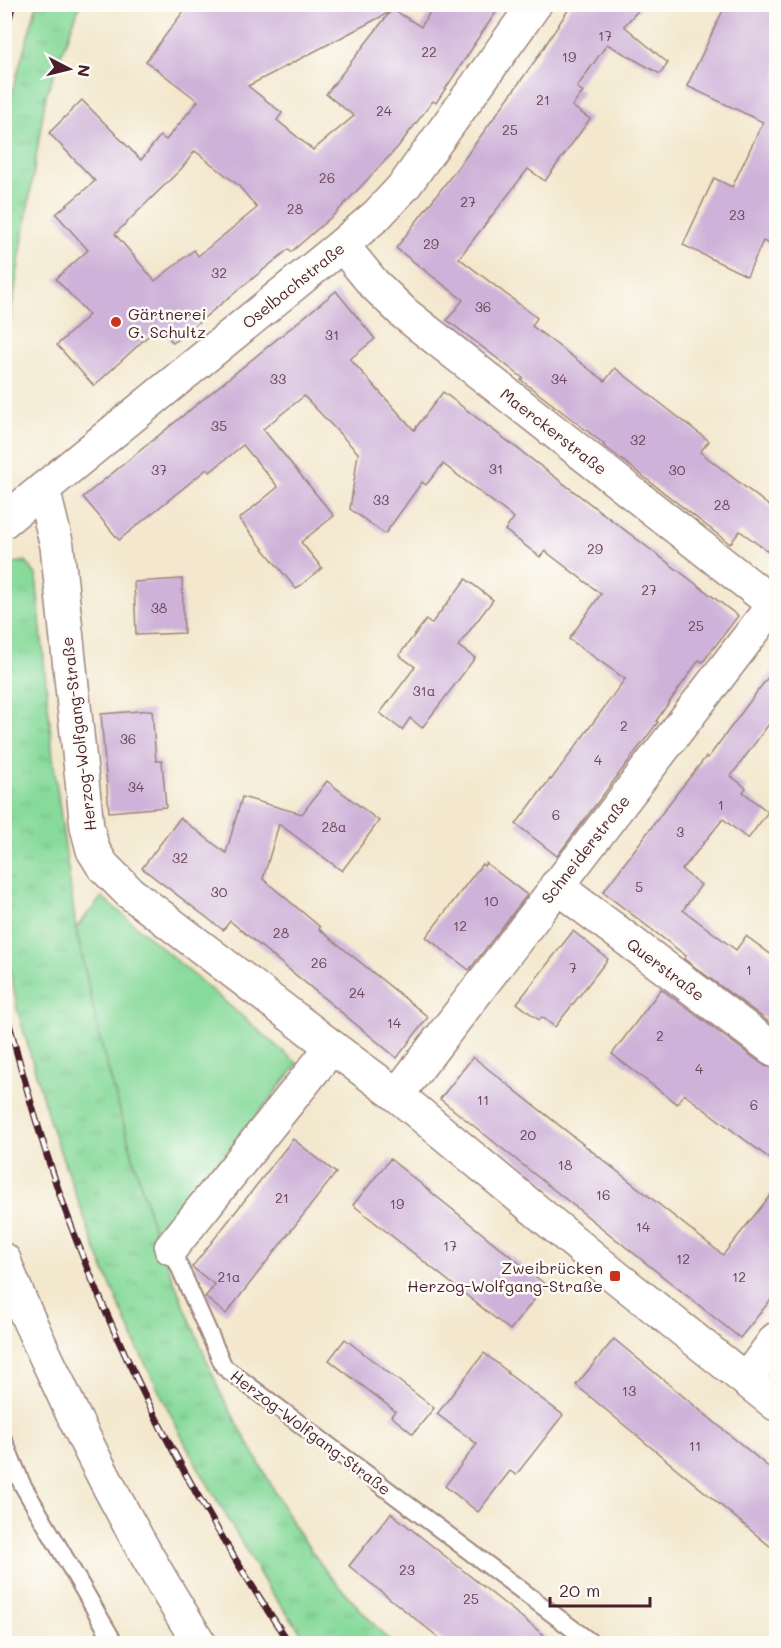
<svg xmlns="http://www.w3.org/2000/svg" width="781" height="1648" viewBox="0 0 781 1648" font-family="Mali,sans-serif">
  <defs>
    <pattern id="grass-tufts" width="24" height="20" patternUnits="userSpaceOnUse" patternTransform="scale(1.5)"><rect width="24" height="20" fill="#88da9b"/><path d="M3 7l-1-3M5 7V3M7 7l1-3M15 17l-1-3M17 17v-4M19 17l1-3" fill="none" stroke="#77bb86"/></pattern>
  </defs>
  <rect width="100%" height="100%" fill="#fdfcf7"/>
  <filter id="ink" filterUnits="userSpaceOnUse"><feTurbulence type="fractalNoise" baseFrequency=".0167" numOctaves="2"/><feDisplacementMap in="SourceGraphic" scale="12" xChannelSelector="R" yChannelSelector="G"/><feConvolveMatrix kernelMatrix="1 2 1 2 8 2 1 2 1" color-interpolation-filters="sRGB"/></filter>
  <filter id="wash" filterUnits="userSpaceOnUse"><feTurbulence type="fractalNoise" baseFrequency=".008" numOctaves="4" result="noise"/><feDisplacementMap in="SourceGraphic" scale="24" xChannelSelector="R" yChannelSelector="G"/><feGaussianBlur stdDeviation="1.35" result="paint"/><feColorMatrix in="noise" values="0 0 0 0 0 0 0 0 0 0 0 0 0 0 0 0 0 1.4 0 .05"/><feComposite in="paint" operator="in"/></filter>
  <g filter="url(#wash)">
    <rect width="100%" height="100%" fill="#f3e8ce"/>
    <g fill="url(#grass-tufts)" stroke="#697c63" stroke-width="1.5">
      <path d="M37,4L80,5L46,95L9,325L4,324L5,117Z"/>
      <path d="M26,561L36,575L53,758L76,928L101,1044L156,1238L220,1392L295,1528L328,1574L391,1643H309L268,1588L192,1457L137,1347L95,1248L51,1126L18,1012L5,943L4,568L15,563Z"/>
    </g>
    <path fill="#88da9b" stroke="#697c63" stroke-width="1.5" d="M102,897L298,1064L156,1238L101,1044L76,928Z"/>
    <g id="blocks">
      <g fill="#ceb2d9" fill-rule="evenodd">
        <path d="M189,4H404L394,10L421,27L435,4H502L474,44H475L436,103L433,101L397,148L337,212L291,252L289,249L173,343L159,326L94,386L57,345L89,315L56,279L88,250L56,214L95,181L49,133L82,100L141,160L160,136L166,140L198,101L146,61ZM390,12L326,94L354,116L313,150L277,120L282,113L248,86ZM195,151L238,185L257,208L198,256L194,250L155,281L115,234L182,168Z"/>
        <path d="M572,4H644L624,26L668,63L660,74L607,44L577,87L583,92L572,106L590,119L545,181L528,169L459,258L537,318L532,326L605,381L615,368L709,441L700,452L777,512V558L740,531L730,544L603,445L604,444L521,380L523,378L447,320L463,300L396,248L462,162L537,58Z"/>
        <path d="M726,4H777V247L763,241L747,276L683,245L714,178L732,187L763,122L687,86Z"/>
        <path d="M336,291L375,339L350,359L414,430L443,392L738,616L703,662L699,660L656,721L658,722L557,856L516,824L550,779L551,780L625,679L569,639L601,594L545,551L540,557L505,530L514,518L443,464L426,485L422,482L385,534L350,509L358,453L304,396L263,429L334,516L301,542L322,568L296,589L239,519L278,487L243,445L210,472L207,469L119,540L83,497Z"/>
        <path d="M182,579L184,633L136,635L134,582Z"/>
        <path d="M466,579L493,600L458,646L475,658L422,728L410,718L402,730L380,713L415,667L399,655L426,620L431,624Z"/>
        <path d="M777,665V713L731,776L746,788L743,792L768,812L748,839L723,819L682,870L701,885L683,910L736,950L746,936L777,959V1028L684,959L686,956L603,892L674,797L706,757L708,758Z"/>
        <path d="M152,710L156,761H162L166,807L109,812L101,714Z"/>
        <path d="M327,781L379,821L342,871L279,824L263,879L320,927L319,929L428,1017L397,1058L230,921L223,930L142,868L180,818L226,853L242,797L302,814Z"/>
        <path d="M486,863L527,895L469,970L426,937L482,864L484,866Z"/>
        <path d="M573,931L608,959L555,1027L542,1017L539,1020L517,1003Z"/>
        <path d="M661,989L765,1066L777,1069V1164L684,1094L677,1104L612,1054Z"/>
        <path d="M473,1057L723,1255L777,1187V1292L740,1338L440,1099Z"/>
        <path d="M293,1139L336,1173L226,1314L205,1297L215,1285L192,1267Z"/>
        <path d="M390,1159L546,1285L510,1330L353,1205Z"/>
        <path d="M345,1339L434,1408L413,1434L391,1416L395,1411L329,1360Z"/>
        <path d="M614,1339L777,1474V1552L576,1385Z"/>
        <path d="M484,1353L508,1372L507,1373L563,1415L516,1475L510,1471L478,1512L445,1486L477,1444L437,1414Z"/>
        <path d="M391,1513L465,1572L555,1644H447L349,1566Z"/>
      </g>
    </g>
  </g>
  <g filter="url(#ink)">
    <use href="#blocks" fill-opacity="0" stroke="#9e847c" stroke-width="1.5"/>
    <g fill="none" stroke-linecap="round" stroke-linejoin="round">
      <g stroke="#9e847c" stroke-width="20">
        <g id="lane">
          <path d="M171,1248L224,1367L593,1644"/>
          <path d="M4,1441L22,1484L115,1644"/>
        </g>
      </g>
      <g stroke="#9e847c" stroke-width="36">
        <g id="street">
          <path d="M342,245L373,283L405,314L776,606"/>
          <path d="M43,489L57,546L87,827L93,850L103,866L129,892L332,1047L397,1095L615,1276L776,1404"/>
          <path d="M556,886L776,1051"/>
          <path d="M397,1095L774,604"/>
          <path d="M171,1248L332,1047"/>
          <path d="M746,1380L776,1339"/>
        </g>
      </g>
      <g stroke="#9e847c" stroke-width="36">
        <g id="secondary">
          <path d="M4,521L342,245L377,215L405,185L535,4"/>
          <path d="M4,1260C18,1299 36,1336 54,1374C96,1467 145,1557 200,1644"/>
        </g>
      </g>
      <use href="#lane" stroke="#fff" stroke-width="16"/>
      <use href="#street" stroke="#fff" stroke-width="33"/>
      <use href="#secondary" stroke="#fff" stroke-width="33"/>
      <g stroke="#4a1f2b" stroke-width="7">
        <g id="rail">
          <path d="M4,36L13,4"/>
          <path d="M4,1005C25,1084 47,1163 76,1239C131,1382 204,1517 290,1644"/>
        </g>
      </g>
      <use href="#rail" stroke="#fdfcf7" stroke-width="4.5" stroke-dasharray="14" stroke-linecap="butt"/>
    </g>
  </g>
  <g fill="#c8321e" stroke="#fdfcf7" stroke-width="2">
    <circle cx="116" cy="322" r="6"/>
    <rect x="609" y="1270" width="12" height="12" rx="3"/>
  </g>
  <g text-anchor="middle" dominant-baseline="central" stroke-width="5" stroke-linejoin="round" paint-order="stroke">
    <g font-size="14" fill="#6b4456">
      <text x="605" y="35">17</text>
      <text x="429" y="51">22</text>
      <text x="569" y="56">19</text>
      <text x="543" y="99">21</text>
      <text x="384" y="110">24</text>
      <text x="510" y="129">25</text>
      <text x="327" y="177">26</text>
      <text x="468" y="201">27</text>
      <text x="295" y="208">28</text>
      <text x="737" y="214">23</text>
      <text x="431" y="243">29</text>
      <text x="219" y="272">32</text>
      <text x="483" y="306">36</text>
      <text x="332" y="334">31</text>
      <text x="278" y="378">33</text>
      <text x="559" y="378">34</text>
      <text x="219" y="425">35</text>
      <text x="638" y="439">32</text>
      <text x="496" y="468">31</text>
      <text x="159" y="469">37</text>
      <text x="677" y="469">30</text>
      <text x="381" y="499">33</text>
      <text x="722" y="504">28</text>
      <text x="595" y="548">29</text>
      <text x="649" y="589">27</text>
      <text x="159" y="607">38</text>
      <text x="696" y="625">25</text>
      <text x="424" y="690">31a</text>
      <text x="624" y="725">2</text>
      <text x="128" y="738">36</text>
      <text x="598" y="759">4</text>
      <text x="136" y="786">34</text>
      <text x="721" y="804">1</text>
      <text x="556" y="814">6</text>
      <text x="334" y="826">28a</text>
      <text x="680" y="831">3</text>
      <text x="180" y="857">32</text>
      <text x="639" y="886">5</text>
      <text x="219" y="891">30</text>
      <text x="491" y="900">10</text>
      <text x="460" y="925">12</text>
      <text x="281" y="932">28</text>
      <text x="319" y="962">26</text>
      <text x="573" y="967">7</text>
      <text x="749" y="969">1</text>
      <text x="357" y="992">24</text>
      <text x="394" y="1022">14</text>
      <text x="660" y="1035">2</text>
      <text x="699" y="1068">4</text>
      <text x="483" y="1099">11</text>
      <text x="754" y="1104">6</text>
      <text x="528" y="1134">20</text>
      <text x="565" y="1164">18</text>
      <text x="603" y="1194">16</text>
      <text x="282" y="1197">21</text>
      <text x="397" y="1203">19</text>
      <text x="643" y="1226">14</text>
      <text x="450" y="1245">17</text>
      <text x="683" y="1258">12</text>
      <text x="229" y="1276">21a</text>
      <text x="739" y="1276">12</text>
      <text x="629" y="1390">13</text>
      <text x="695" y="1445">11</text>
      <text x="407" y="1569">23</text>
      <text x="471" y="1598">25</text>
    </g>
    <g font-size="16" fill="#4a1f2b" stroke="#fdfcf7">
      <text transform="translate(293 285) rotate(-39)">Oselbachstraße</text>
      <text transform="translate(554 431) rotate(38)">Maerckerstraße</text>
      <text transform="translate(78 734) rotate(-97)">Herzog-Wolfgang-Straße</text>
      <text transform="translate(585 849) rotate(-52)">Schneiderstraße</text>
      <text transform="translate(666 969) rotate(37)">Querstraße</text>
      <text transform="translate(311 1432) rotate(37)">Herzog-Wolfgang-Straße</text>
    </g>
    <g font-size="16" fill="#4a1f2b" stroke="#fdfcf7" text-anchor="start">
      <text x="128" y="313">Gärtnerei<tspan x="128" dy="18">G. Schultz</tspan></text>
      <text x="603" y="1267" text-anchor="end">Zweibrücken<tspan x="603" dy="18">Herzog-Wolfgang-Straße</tspan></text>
    </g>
  </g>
  <rect width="781" height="1648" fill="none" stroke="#fdfcf7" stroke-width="24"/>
  <g transform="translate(69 69) rotate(97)" stroke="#fdfcf7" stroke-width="4.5" paint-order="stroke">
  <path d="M0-4.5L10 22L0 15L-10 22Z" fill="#4a1f2b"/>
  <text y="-9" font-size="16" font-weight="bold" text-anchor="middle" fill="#4a1f2b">N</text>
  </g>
  <path d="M550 1597v9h100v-9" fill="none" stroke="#4a1f2b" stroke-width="3"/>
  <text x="559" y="1597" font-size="18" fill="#4a1f2b" stroke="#fdfcf7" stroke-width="4.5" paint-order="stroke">20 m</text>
</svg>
